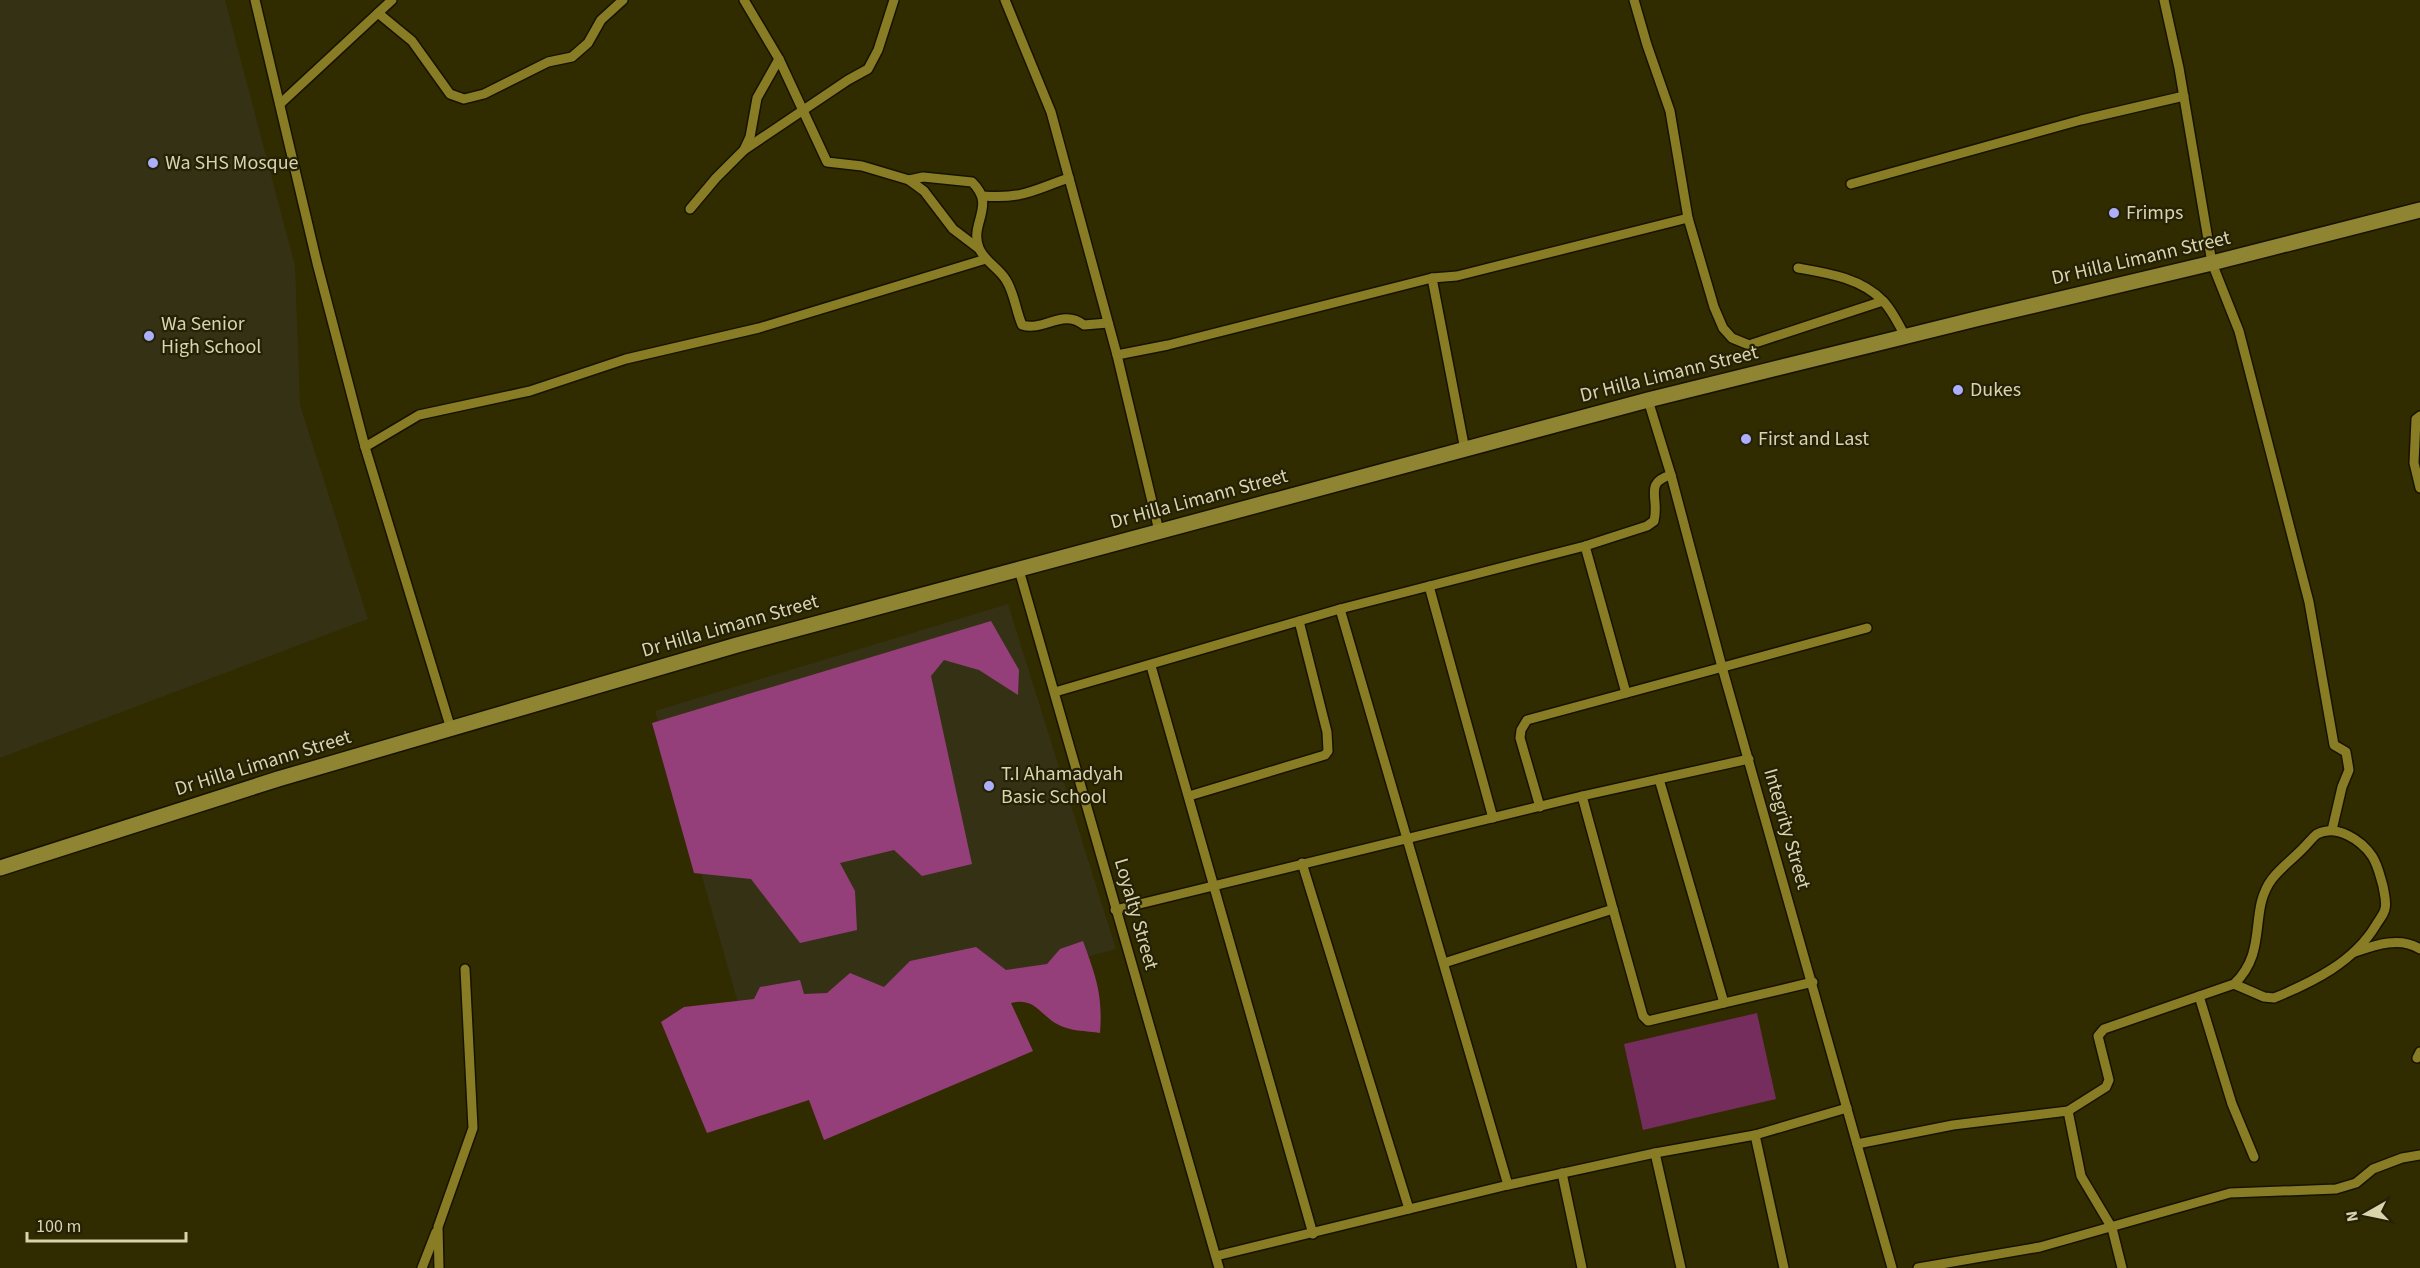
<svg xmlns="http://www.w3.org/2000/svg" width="2420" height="1268" viewBox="0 0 2420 1268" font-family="'Source Sans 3',sans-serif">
  <rect width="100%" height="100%" fill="#312b00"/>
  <g fill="#353114">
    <path d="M0,0H225L295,266L300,405L368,619L0,758Z"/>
    <path d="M1008,604L1116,949L751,1049L655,711Z"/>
  </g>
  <path fill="#742d5d" d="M1757,1013L1776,1099L1643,1130L1624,1044Z"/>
  <g fill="#953f7a">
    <path d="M991,621L1019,670L1018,695L979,670L944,660L931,676L972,864L922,876L894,850L840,863L855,891L857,930L800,943L751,879L694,873L652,723Z"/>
    <path d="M1083,941C1096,977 1103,995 1100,1033C1087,1031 1068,1031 1057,1024C1039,1014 1035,997 1011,1003L1033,1051L824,1140L809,1100L707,1133L661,1022L684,1007L754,999L760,987L800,980L804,994L827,993L850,973L884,987L910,961L976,947L1006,970L1047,964L1060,949Z"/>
  </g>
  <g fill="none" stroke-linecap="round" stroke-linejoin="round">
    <g stroke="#171300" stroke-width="12">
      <g id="minor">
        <path d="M255,0L317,263L365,447L451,729"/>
        <path d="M744,0L779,59L827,162L862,166L909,180L923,177L972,182C997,206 969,223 979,248C984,261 999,268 1006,280C1014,292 1016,311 1022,325C1044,332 1062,308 1084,325L1108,323"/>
        <path d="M1005,0L1051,112L1117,355L1159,531"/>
        <path d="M1634,0L1647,45L1670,111L1688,218L1714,307L1723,328L1732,338L1749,345L1883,301"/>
        <path d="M2164,0L2179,68L2212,263L2239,331L2309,602L2334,745L2346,752L2349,770L2342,787L2332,830"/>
        <path d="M378,13L412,41L450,94L464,99L484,94L548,62L572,57L588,43L601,20L623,0"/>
        <path d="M280,104L392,0"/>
        <path d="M744,150L848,80L868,69L878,50L894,0"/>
        <path d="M909,180L924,191L953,229L978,248"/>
        <path d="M1851,184L2081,120L2184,96"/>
        <path d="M983,196C1024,199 1033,190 1069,178"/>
        <path d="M690,209L716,178L744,150L750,137L757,98L779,59"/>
        <path d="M1798,268C1827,273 1861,278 1883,301C1892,310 1899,325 1905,336"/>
        <path d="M1432,278L1465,450"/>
        <path d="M1117,355L1168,345L1432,278L1457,276L1688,218"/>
        <path d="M1648,400L1671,475L1722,667L1892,1268"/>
        <path d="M2420,416L2416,419L2414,463L2420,488"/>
        <path d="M365,447L419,415L530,391L626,359L759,328L986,259"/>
        <path d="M1585,546L1626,693"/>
        <path d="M1019,570L1219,1268"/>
        <path d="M1429,586L1493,818"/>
        <path d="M1340,609L1508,1185"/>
        <path d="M1151,666L1313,1234"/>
        <path d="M1055,692L1340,609L1585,546L1647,526L1654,521C1660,498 1643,483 1671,475"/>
        <path d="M1659,779L1724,1003"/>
        <path d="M1189,796L1325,755L1328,751L1327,732L1299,621"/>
        <path d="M1540,807L1520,738L1521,730L1527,720L1867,628"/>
        <path d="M1302,863L1409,1209"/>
        <path d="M1613,909L1643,1016L1648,1021L1813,982"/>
        <path d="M1115,910L1582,796L1749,759"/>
        <path d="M2355,952C2375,945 2400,936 2420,949"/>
        <path d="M1444,963L1613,909L1582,796"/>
        <path d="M2199,996L2232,1104L2254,1157"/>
        <path d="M2417,1058L2420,1052"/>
        <path d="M2068,1111L2081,1176L2112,1228L2122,1268"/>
        <path d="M1755,1135L1784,1268"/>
        <path d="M1857,1144L1953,1125L2068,1111L2106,1087L2109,1080L2098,1036L2104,1029L2234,984C2269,951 2248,911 2272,879C2282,866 2297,856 2308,843C2311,840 2314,836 2317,834C2337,824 2361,840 2372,856C2378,865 2380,876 2383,886C2384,893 2387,902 2385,909C2384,914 2379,920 2376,925C2354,962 2313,982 2274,998L2264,997L2234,984"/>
        <path d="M1655,1153L1681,1268"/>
        <path d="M1562,1173L1582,1268"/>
        <path d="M1216,1256L1508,1185L1655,1153L1755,1135L1847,1108"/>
        <path d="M422,1268L436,1232"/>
        <path d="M439,1268L438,1227L473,1128L465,969"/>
        <path d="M1918,1268L2040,1247L2230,1193L2336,1189L2356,1183L2373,1169L2402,1158L2420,1155"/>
      </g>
    </g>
    <g stroke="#171300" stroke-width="18">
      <path id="trunk" d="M0,868L278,779L737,645L1648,400L1980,318L2212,263L2420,210"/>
    </g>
    <use href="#minor" stroke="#887c25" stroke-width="9"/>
    <use href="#trunk" stroke="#8f8432" stroke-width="15"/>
  </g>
  <g fill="#acaffb" stroke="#252107" stroke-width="2">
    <circle cx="153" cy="163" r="6"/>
    <circle cx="2114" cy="213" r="6"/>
    <circle cx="149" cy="336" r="6"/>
    <circle cx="1958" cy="390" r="6"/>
    <circle cx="1746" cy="439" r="6"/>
    <circle cx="989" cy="786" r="6"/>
  </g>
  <g text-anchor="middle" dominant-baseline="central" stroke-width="4.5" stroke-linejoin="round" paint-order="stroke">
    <g font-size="20" fill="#d9d4ac" stroke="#252107" text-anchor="start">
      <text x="165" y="163">Wa SHS Mosque</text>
      <text x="2126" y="213">Frimps</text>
      <text x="161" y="324">Wa Senior<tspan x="161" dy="23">High School</tspan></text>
      <text x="1970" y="390">Dukes</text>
      <text x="1758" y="439">First and Last</text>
      <text x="1001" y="774">T.I Ahamadyah<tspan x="1001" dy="23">Basic School</tspan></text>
    </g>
    <g font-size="20" fill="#d9d4ac" stroke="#252107">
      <text transform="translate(2141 258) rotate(-13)">Dr Hilla Limann Street</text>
      <text transform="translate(1669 374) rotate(-14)">Dr Hilla Limann Street</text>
      <text transform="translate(1199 499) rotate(-15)">Dr Hilla Limann Street</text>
      <text transform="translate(730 626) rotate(-16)">Dr Hilla Limann Street</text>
      <text transform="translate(263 763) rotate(-17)">Dr Hilla Limann Street</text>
      <text transform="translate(1787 829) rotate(74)">Integrity Street</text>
      <text transform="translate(1136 914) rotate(74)">Loyalty Street</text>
    </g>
  </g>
  <g transform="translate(2366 1214) rotate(261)" stroke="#252107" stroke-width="4.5" paint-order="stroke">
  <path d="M0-4.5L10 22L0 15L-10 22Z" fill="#d9d4ac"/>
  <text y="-9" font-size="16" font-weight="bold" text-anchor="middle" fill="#d9d4ac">N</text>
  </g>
  <path d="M27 1232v9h159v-9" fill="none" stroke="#d9d4ac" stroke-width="3"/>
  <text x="36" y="1232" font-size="18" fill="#d9d4ac" stroke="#252107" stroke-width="4.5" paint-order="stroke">100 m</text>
</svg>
